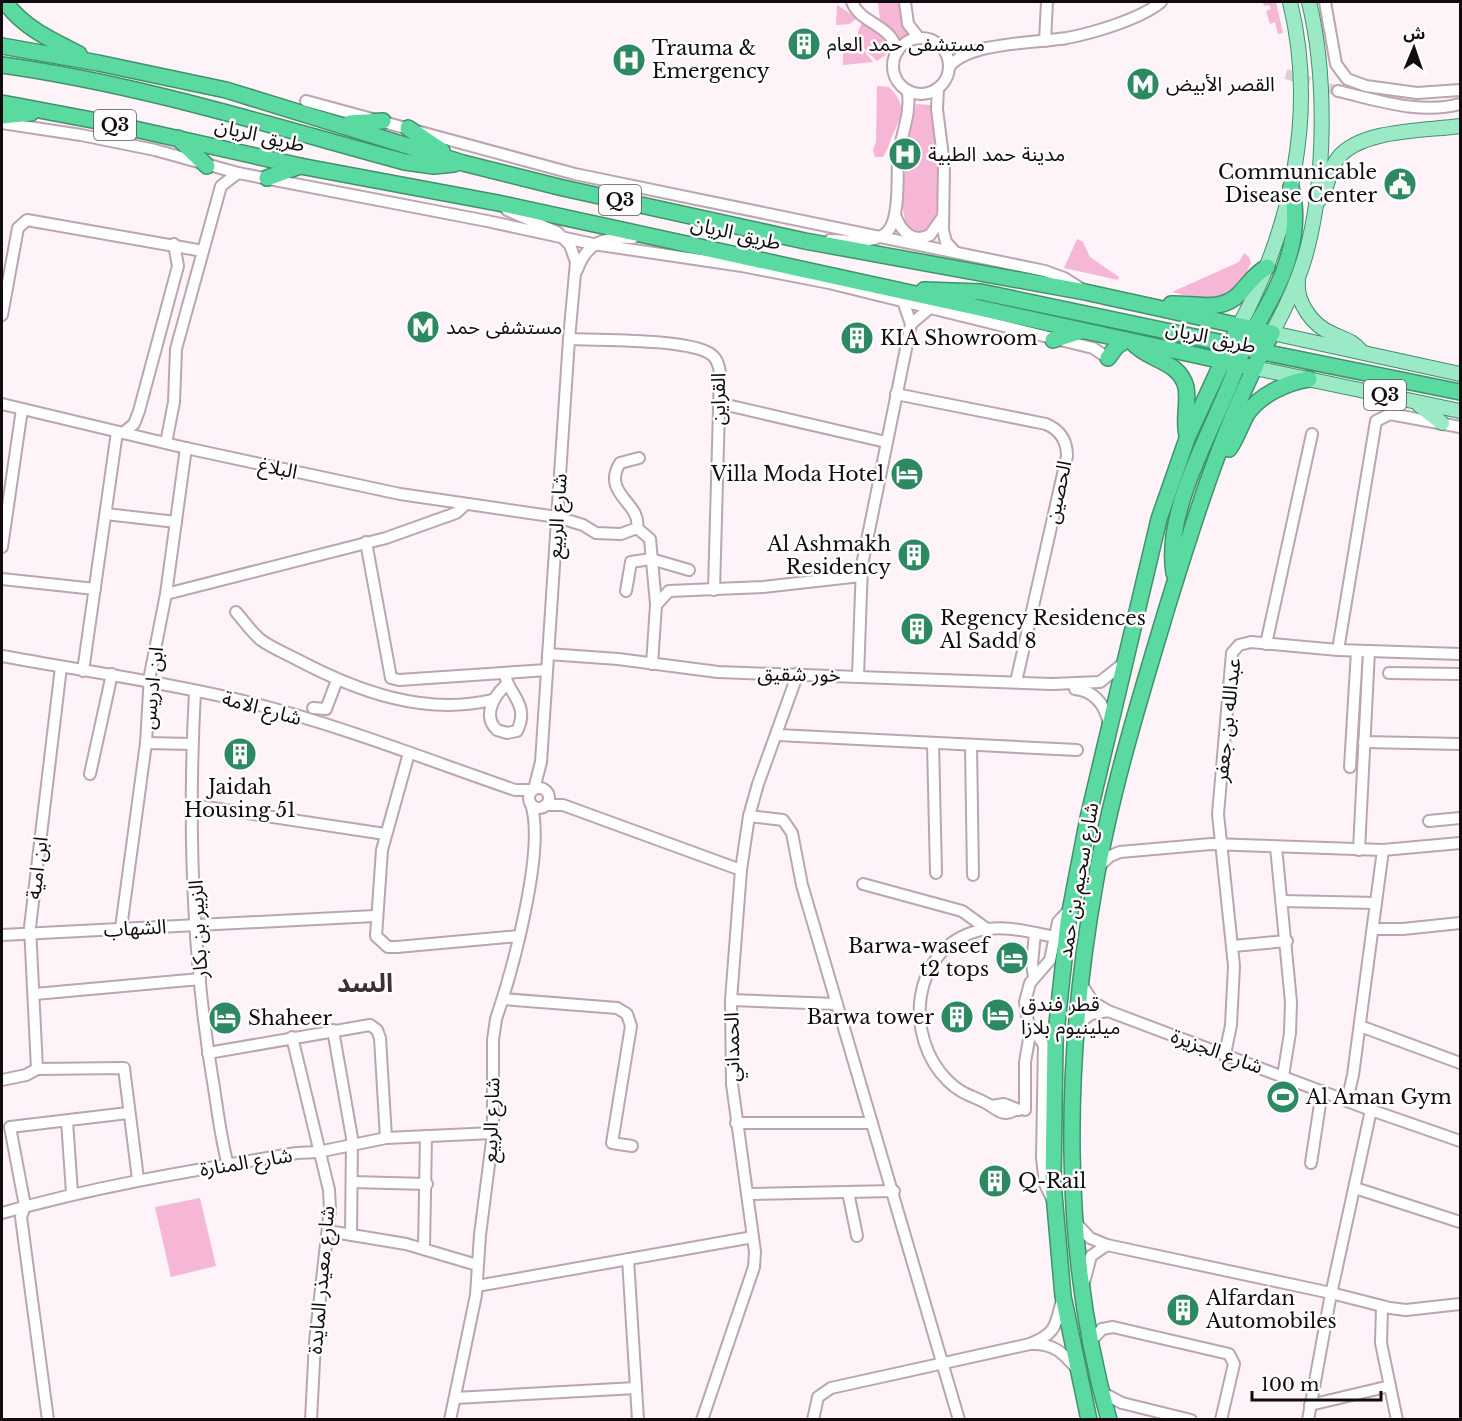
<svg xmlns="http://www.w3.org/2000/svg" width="1462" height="1421" viewBox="0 0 1462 1421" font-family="'Libre Baskerville','Noto Sans Arabic',serif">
  <rect width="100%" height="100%" fill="#fdf3f8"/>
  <g fill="#f6b7d7">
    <path d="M878,2H901V18L912,37L899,45L896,35L880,20Z"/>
    <path d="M1263,2H1276L1283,33L1278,34L1275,22L1270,24L1266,11L1271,9L1269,5L1264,6Z"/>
    <path d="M837,5L857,18L850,24L836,25Z"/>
    <path d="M863,22L888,42L889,52L877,61C865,49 850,39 863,22Z"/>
    <path d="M843,48H862L873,62L843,65Z"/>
    <path d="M877,86L889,87C904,102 904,111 895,130C890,139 889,148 883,157H875L873,150L876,142Z"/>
    <path d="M916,104L932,105L937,143L938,188L936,220L926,232L910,231C893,208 911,132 916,104Z"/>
    <path d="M1077,239L1083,242L1090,257L1119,277L1118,280L1064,268Z"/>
    <path d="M1244,253L1249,257L1251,263C1233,304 1210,302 1172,292L1239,262Z"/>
    <path d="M200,1198L216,1266L171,1277L155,1207Z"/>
  </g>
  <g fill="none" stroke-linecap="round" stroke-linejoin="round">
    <path stroke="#dad0d5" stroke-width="10" stroke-dasharray="10 5" stroke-linecap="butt" d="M1286,74L1338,91"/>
    <g stroke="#bca5b0" stroke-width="14">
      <g id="minor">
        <path d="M852,2C861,25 893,24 897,52"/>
        <path d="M905,2L908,24L919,38"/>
        <path d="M1325,2L1336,64L1347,79L1366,86L1417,93L1460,90"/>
        <circle cx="921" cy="66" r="28"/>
        <path d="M1045,41L1047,2"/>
        <path d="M949,67C968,42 1036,43 1067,38C1093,33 1141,19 1161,2"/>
        <path d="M938,88L937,109L944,165L943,230L946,242L955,252"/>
        <path d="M1338,91C1377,100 1420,115 1460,104"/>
        <path d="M306,101L575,174L1045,271L1064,278L1083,290"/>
        <path d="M2,123L81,135L155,150L238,173L487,221L593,244L742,266L829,283L1093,348L1108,358"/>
        <path d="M507,210L557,232L570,245L576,262L569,339L541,762L534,789"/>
        <path d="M895,215C901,231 912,244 930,235L942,218"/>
        <path d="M830,240C847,240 876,245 888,231C900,218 897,176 898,158C901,134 911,116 908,91"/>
        <path d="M577,270C587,242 605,236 633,238"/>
        <path d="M2,315L18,228L27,220L203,251"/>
        <path d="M911,324L930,308"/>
        <path d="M569,339C599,340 685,339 709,353C717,357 719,365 720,373L714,590"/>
        <path d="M896,394L1046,424C1060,430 1067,441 1067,456L1016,682"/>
        <path d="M718,403L886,442"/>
        <path d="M2,404L186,448L400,494L557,517L583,525L596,533L621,534L637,528C642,503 601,494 620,463L639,458"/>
        <path d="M123,433L134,424L139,411L178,266L174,244"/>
        <path d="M166,443L174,402L176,349L221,186L238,173"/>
        <path d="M106,514L176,522"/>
        <path d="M637,528L650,539L656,604"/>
        <path d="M366,542L391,678L399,680L547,670"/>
        <path d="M2,547L22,409"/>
        <path d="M2,579L95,589"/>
        <path d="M626,591L631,562L651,559L689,570"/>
        <path d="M166,594L386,538L456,513L466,504"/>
        <path d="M236,612C244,621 252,633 261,640C272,648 285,653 298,660C357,691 424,716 492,700"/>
        <path d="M1266,644L1312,434"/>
        <path d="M1338,650L1376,421L1390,414L1460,427"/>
        <path d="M548,654L618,659L718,672L1052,684L1100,682L1124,663"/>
        <path d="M2,656C85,671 169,683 252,703C342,726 428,760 515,790H532"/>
        <path d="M652,664L656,605L669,591L763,587L861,576"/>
        <path d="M83,671L117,432"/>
        <path d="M505,673C506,693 531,703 517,731L507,733L497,730C482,716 494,696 506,685"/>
        <path d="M1389,673L1460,674"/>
        <path d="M858,676L862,565L911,324L903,301"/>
        <path d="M1075,689C1095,691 1105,705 1109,724"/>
        <path d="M195,691C188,821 192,960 214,1088C218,1113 221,1140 228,1165"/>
        <path d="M313,708L326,709L337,680"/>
        <path d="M778,735L1077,750"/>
        <path d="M1364,742L1460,744"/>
        <path d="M146,743L192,744"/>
        <path d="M933,743L936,873"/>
        <path d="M971,745L973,875"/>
        <path d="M409,753L382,850L376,936L388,947H397L519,936"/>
        <path d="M1350,767L1357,651"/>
        <path d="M90,774L112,674"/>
        <circle cx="539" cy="798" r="10"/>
        <path d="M193,805L385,834"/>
        <path d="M546,805H563L741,870"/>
        <path d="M749,816L783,820L792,833L802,885L959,1420"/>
        <path d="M1429,821L1460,818"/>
        <path d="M1276,847L1291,1002L1290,1033L1283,1076"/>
        <path d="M1359,850L1369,651"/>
        <path d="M1098,867L1110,856L1120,852L1211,844L1383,850L1460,843"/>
        <path d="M863,884L962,911L987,929"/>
        <path d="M1282,901L1376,903"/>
        <path d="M121,928L146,743L150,675L166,594L186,448"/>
        <path d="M1373,929H1403L1460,923"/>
        <path d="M2,935L375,916"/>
        <path d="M1233,946L1287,941"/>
        <path d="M1034,977L1032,964L1035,933"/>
        <path d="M1082,985L1093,1002L1108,1011L1371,1110L1460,1141"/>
        <path d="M35,994L200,979"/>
        <path d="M503,999L617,1008L627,1014L631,1026L612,1143L632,1146"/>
        <path d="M731,1000L836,1004"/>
        <path d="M1078,1024L1091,1014L1108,1011"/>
        <path d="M1360,1026L1460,1063"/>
        <path d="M333,1030L352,1138L351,1235"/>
        <path d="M292,1037L329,1190L330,1209L315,1342L311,1420"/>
        <path d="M208,1053L370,1025L377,1030L380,1038L386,1138"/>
        <path d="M1225,1054L1231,1025L1234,966L1218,814L1232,653L1239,645L1251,642L1338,650L1460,654"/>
        <path d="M37,1069L30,927L61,667"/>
        <path d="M2,1080L26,1075L37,1069L124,1068L138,1179"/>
        <path d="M1347,1101L1353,1075L1383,850"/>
        <path d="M992,1106L1004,1104L1019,1110"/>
        <path d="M1015,1110C1004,1116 1000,1112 991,1106C976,1096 963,1096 948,1081C903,1037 911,949 977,931C1003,924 1029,932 1055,937"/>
        <path d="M1025,1110V1062L1031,1028"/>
        <path d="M67,1121L72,1193"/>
        <path d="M736,1123H872"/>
        <path d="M1311,1163L1322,1091"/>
        <path d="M352,1182L427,1184"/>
        <path d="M1355,1188L1460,1222"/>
        <path d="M848,1192L857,1236"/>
        <path d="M747,1194L894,1191"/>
        <path d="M1053,1201L1045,1184L1042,1158L1044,1045L1028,1022L1025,1002L1030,983L1050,960L1058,922L1070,909"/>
        <path d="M2,1213C100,1185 196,1170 297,1153L318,1152L386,1138L493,1133"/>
        <path d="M1076,1223L1090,1238L1107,1245L1331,1293L1390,1308L1406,1310L1460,1304"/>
        <path d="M328,1231L406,1244L477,1265"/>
        <path d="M424,1249L426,1136"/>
        <path d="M628,1259L638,1420"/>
        <path d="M477,1286L753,1237"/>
        <path d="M1083,1286L1091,1256L1107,1245"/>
        <path d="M1382,1307L1381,1343L1397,1420"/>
        <path d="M1091,1341L1102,1329L1113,1327L1229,1354L1234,1364L1221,1420"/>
        <path d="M1033,1344C1055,1344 1063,1353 1077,1369"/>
        <path d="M1101,1392L1122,1403L1191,1420"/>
        <path d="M455,1398L636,1388"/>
        <path d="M1310,1405L1390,1386"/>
        <path d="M48,1420L21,1217L25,1206L10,1127L128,1113"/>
        <path d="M450,1420L476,1295L480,1235L493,1133V1040L496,1019C512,972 546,849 531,804"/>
        <path d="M702,1420L754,1267L755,1252L732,1084L731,1000L741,870L749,816L758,784L798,673"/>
        <path d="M813,1420L818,1397L831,1388L1030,1344C1057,1333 1055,1326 1062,1300"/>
        <path d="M1308,1420L1330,1299L1371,1110"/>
      </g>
    </g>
    <g stroke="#41916d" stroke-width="16">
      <g id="major">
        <path d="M1309,2C1327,75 1326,184 1305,257C1297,284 1285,309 1272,333L1460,374"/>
        <path d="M1316,204C1329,191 1327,172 1338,158C1361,129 1425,131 1460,126"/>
        <path d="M1298,282C1296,303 1313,326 1333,334C1344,339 1353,341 1361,351"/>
        <path d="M1239,326C1292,227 1317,112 1290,2"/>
        <path d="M1255,368L1460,411"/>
        <path d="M1419,405L1442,423"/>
      </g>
    </g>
    <g stroke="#41916d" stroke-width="18">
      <g id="highway">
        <path d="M5,2C24,28 51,40 79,54"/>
        <path d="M2,46L98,63L226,90L463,163L563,188L805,241L1085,292L1272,333"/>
        <path d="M2,65C139,84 272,126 405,162L434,166L454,164"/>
        <path d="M2,103L108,123L300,166L498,203L1255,368"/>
        <path d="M2,116L31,113"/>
        <path d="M350,123L383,121"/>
        <path d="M408,128L442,151"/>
        <path d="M178,138L207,166"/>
        <path d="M267,178L300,166"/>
        <path d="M924,290L981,292L1233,345L1251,344L1270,334"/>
        <path d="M1171,304C1194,303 1221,313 1239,294C1249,284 1254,274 1267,267"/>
        <path d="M1251,338C1255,325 1264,313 1270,301C1289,266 1301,226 1291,187"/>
        <path d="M1053,340L1081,331"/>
        <path d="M1133,343C1149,361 1179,360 1186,387C1189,403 1183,419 1187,435"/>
        <path d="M1253,350L1460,392"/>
        <path d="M1108,358L1116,347L1126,340"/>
        <path d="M1229,449C1237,438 1240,426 1247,414C1259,395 1288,382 1309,379"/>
        <path d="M1174,573C1163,504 1221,419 1241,354"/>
        <path d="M1089,1420L1063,1296L1053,1183L1055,1042L1068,922L1088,818L1159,519L1188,436L1239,326"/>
        <path d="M1109,1420C1060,1248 1064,1058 1095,884C1111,792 1139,701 1166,611C1195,517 1225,420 1272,333"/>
      </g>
    </g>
    <use href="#minor" stroke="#fff" stroke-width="10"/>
    <use href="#major" stroke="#9ce9c6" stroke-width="14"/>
    <use href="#highway" stroke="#5adaa0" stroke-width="15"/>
  </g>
  <defs>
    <g id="building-disc" transform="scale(1.725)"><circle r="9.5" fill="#2c8961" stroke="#fff"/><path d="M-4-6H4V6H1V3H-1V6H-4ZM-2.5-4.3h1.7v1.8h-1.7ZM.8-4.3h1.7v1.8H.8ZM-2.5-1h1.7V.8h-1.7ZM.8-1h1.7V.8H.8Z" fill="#fff"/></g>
    <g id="hospital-disc" transform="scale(1.725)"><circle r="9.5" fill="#2c8961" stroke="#fff"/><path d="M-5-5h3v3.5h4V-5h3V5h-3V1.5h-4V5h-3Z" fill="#fff"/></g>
    <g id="metro-disc" transform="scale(1.725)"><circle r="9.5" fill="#2c8961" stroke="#fff"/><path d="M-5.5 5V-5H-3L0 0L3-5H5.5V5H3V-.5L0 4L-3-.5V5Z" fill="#fff"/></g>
    <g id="civic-disc" transform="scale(1.725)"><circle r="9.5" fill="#2c8961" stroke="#fff"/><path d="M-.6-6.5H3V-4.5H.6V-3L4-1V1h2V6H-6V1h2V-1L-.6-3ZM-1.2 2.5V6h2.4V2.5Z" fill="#fff"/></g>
    <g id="hotel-disc" transform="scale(1.725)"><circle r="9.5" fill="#2c8961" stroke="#fff"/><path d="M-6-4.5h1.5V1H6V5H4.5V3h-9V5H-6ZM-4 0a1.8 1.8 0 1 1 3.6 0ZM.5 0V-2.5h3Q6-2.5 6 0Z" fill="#fff"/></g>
    <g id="stadium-disc" transform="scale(1.725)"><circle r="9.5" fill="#2c8961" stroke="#fff"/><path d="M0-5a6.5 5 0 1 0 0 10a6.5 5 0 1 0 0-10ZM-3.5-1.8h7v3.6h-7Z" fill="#fff"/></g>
  </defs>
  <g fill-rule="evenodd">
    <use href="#building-disc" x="804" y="44"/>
    <use href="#hospital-disc" x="629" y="60"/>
    <use href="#metro-disc" x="1143" y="84"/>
    <use href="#hospital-disc" x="905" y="154"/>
    <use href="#civic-disc" x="1400" y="184"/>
    <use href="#metro-disc" x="423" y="327"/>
    <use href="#building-disc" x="857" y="338"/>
    <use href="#hotel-disc" x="907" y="474"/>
    <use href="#building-disc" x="914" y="555"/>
    <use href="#building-disc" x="917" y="629"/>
    <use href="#building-disc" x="240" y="754"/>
    <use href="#hotel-disc" x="1012" y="958"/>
    <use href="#hotel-disc" x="998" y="1015"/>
    <use href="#building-disc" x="957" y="1017"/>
    <use href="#hotel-disc" x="225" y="1018"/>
    <use href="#stadium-disc" x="1283" y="1097"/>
    <use href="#building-disc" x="995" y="1181"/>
    <use href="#building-disc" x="1183" y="1310"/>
  </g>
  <g text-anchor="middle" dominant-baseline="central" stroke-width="5" stroke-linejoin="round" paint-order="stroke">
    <g fill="#fff" stroke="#595456" stroke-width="1.5">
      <rect x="94" y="110" width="42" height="30" rx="4.5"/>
      <rect x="599" y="185" width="42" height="30" rx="4.5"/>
      <rect x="1364" y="380" width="42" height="30" rx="4.5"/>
    </g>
    <g font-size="18" font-weight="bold" fill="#120a0e">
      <text x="115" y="125">Q3</text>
      <text x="620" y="200">Q3</text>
      <text x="1385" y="395">Q3</text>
    </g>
    <g font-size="20" fill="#120a0e" stroke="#fff" text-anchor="start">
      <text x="827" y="44">مستشفى حمد العام</text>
      <text x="652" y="48">Trauma &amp;<tspan x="652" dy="23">Emergency</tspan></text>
      <text x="1166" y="84">القصر الأبيض</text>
      <text x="928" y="154">مدينة حمد الطبية</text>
      <text x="1377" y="172" text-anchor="end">Communicable<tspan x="1377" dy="23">Disease Center</tspan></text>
      <text x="446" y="327">مستشفى حمد</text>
      <text x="880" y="338">KIA Showroom</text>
      <text x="884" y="474" text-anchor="end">Villa Moda Hotel</text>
      <text x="891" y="544" text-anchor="end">Al Ashmakh<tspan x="891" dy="23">Residency</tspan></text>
      <text x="940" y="618">Regency Residences<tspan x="940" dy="23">Al Sadd 8</tspan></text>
      <text x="240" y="787" text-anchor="middle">Jaidah<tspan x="240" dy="23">Housing 51</tspan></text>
      <text x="989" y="946" text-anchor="end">Barwa-waseef<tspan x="989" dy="23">t2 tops</tspan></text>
      <text x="1021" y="1004">قطر فندق<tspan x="1021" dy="23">ميلينيوم بلازا</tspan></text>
      <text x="934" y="1017" text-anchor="end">Barwa tower</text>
      <text x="248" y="1018">Shaheer</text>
      <text x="1306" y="1097">Al Aman Gym</text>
      <text x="1018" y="1181">Q-Rail</text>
      <text x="1206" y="1298">Alfardan<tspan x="1206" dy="23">Automobiles</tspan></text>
    </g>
    <g font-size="20" fill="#120a0e" stroke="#fff">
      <text transform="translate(260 135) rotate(13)">طريق الريان</text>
      <text transform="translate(736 233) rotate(13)">طريق الريان</text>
      <text transform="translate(1211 337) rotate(12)">طريق الريان</text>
      <text transform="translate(718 399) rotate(-90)">القراين</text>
      <text transform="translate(278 468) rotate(12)">البلاغ</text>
      <text transform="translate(1058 492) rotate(-78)">الحصين</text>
      <text transform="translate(557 516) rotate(-86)">شارع الربيع</text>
      <text transform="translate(799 674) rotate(1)">خور شقيق</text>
      <text transform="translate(152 688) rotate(-84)">ابن ادريس</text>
      <text transform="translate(262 708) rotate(15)">شارع الامة</text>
      <text transform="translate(1227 720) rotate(-84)">عبدالله بن جعفر</text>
      <text transform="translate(37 868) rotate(-83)">ابن امية</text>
      <text transform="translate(1078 880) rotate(-80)">شارع سحيم بن حمد</text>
      <text transform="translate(135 928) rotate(-3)">الشهاب</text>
      <text transform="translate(198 929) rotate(-93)">الزبير بن بكار</text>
      <text transform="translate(732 1047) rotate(-91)">الحمداني</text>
      <text transform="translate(1217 1051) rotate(20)">شارع الجزيرة</text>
      <text transform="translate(491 1120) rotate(-88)">شارع الربيع</text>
      <text transform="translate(246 1162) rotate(-9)">شارع المنارة</text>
      <text transform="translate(321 1280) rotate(-85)">شارع معيذر المايدة</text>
    </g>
    <g font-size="26" font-weight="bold" fill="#402e37" stroke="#fff">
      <text x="365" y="983">السد</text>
    </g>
  </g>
  <rect width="1462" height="1421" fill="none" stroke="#120a0e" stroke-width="6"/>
  <g transform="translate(1414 48) rotate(2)" stroke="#ffffff" stroke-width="4.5" paint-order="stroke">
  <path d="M0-4.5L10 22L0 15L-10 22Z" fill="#120a0e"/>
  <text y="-9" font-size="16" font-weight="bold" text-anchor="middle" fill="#120a0e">ش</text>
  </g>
  <path d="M1252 1391v9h129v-9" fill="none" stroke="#120a0e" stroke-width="3"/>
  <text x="1261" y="1391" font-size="18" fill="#120a0e" stroke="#ffffff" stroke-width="4.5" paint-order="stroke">100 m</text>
</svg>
